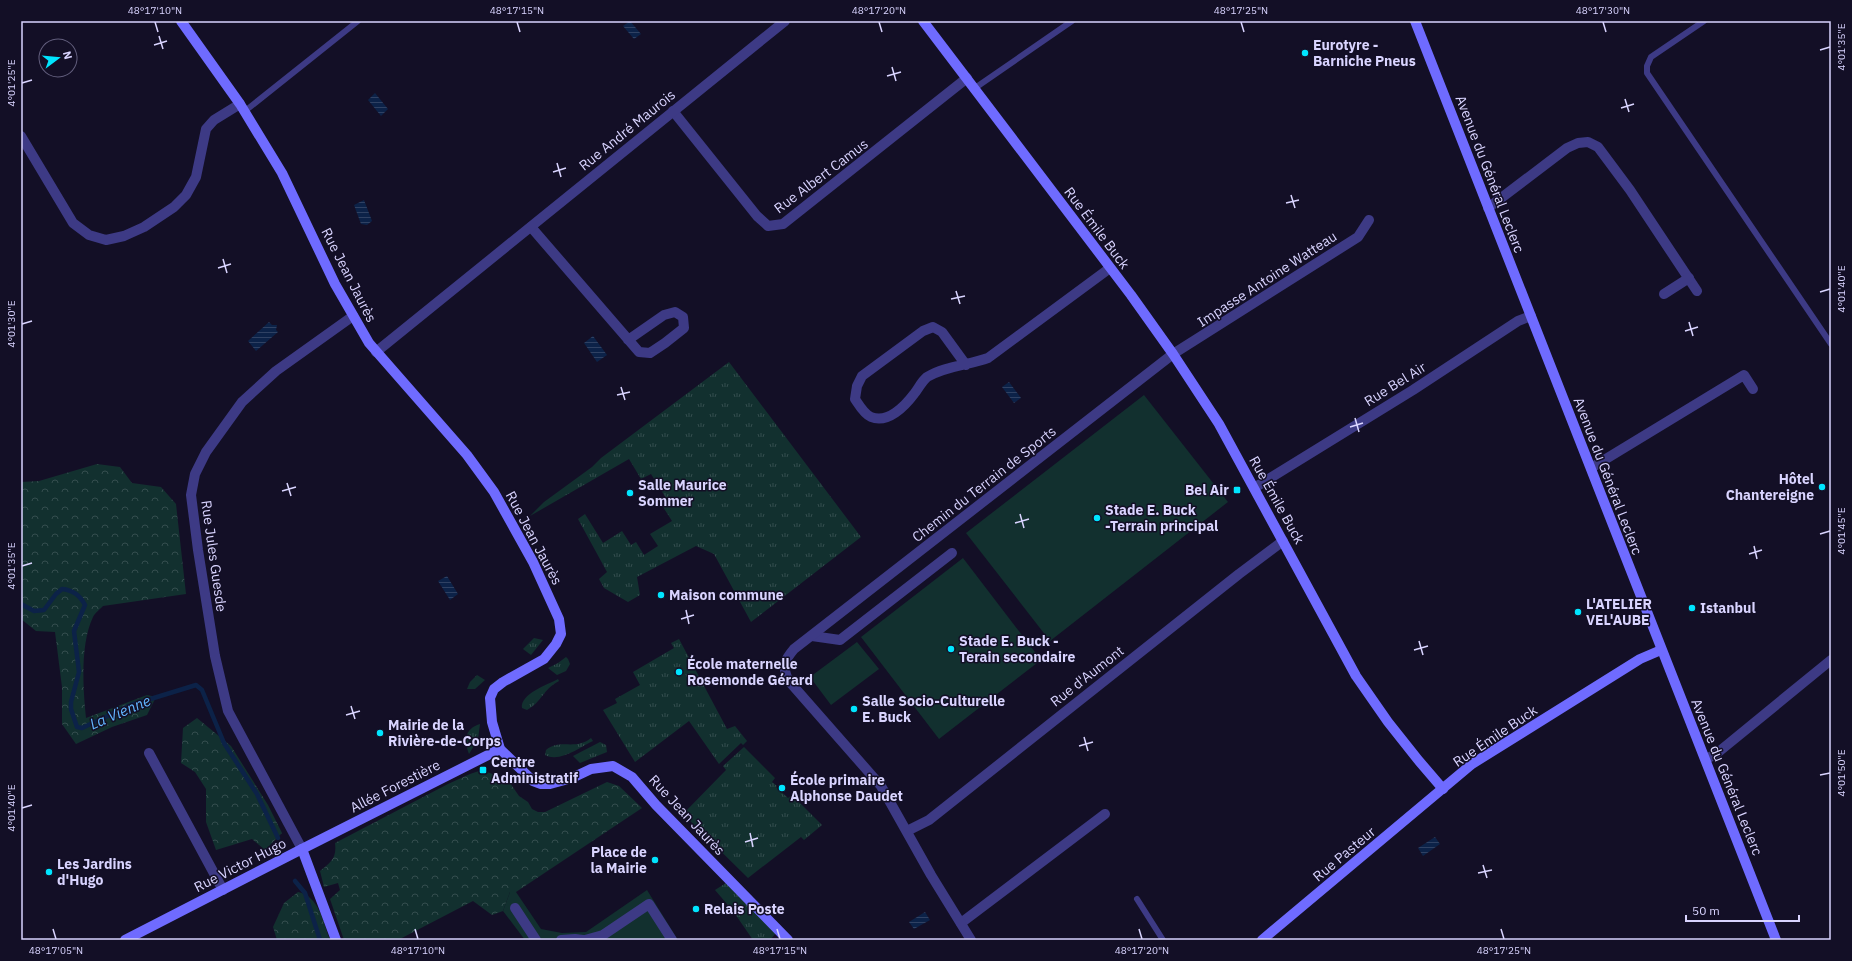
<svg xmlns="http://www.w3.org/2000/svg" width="1852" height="961" viewBox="0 0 1852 961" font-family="'IBM Plex Sans',sans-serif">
  <defs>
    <pattern id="grass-tufts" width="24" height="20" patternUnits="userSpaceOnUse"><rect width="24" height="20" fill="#12302f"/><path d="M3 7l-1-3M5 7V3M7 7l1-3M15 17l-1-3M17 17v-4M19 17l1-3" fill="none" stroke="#344d4e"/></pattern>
    <pattern id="forest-crowns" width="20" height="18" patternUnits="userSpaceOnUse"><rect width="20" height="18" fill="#12302f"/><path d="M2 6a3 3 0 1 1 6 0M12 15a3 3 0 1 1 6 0" fill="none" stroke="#344d4e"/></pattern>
    <pattern id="water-rules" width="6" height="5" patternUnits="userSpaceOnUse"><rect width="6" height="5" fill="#0c2248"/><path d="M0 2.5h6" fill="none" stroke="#2f4163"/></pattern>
  </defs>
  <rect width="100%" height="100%" fill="#130f26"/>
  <g fill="url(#grass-tufts)">
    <path d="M729,362L861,537L751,622L714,554L696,546L637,577L640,595L628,602L604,588L599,579L607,572L578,519L585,514L603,543L622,531L631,545L636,542L644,555L658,546L650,534L672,521L663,507L669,503L651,474L641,479L629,459L530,516L544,502L592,467L601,458Z"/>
    <path d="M534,638L543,640L531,655L523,649Z"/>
    <path d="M679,639L727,729L735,726L747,741L743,745L741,743L719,764L689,721L635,762L603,710L617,703L615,699L640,685L633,672L674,648L671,643Z"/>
    <path d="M566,657L568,659L570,664L566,671L557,675L548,668L558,663Z"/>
    <path d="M477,675L485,680L475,689H467L470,682Z"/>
    <path d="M558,679L559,681C542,690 543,701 527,710L522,708C520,694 547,685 558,679Z"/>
    <path d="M480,724L478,739L469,754C464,741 464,729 480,724Z"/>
    <path d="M591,738L593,741C580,747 560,763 545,755L546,750C560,738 575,751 591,738Z"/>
    <path d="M600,742L606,745L607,752L580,763L573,756Z"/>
    <path d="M744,747L775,778L772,782L777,786L776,787L788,798L792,795L822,825L804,840L801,837L748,878L683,814L726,770L723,766Z"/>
    <path d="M726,883L776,933L770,940H753L733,911L715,890Z"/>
  </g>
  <g fill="url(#forest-crowns)">
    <path d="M97,464L120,467L132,483L161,487L176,504L186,594L103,606C100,609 95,613 93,617C80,644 83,689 86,718L147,695L156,697L147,715L112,727L76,744L62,724V687L55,632L36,631L21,619V482L39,481Z"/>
    <path d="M197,718L231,746L268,805L282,833L265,850L252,839L216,850L206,822V789L195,772L181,763L183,728Z"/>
    <path d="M482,770L508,780L519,796L528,802L532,809L538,812H545L607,782L619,786L642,808L516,892H510L503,911L492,915L473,901L398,940H344L330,899L340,890L338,883L324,887L320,871C331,862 337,858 335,843L448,784L470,774Z"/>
    <path d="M298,892C319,896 323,922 330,940H277L273,927L284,903Z"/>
  </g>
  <g fill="#12302f">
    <path d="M1144,395L1228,502L1050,641L966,533Z"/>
    <path d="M963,558L1041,660L939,739L861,637Z"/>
    <path d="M857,642L879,669L831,705L810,677Z"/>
    <path d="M647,890L678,940H525L503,911L510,892H516L541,929L562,933L586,932Z"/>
  </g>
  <g fill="url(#water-rules)">
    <path d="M630,21L641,34L634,39L623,26Z"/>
    <path d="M375,93L388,109L381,116L368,100Z"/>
    <path d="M364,200L372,221L367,225L361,224L354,205Z"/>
    <path d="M269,322L272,325H277L276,330L278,332L256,351L248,341Z"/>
    <path d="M593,336L607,355L597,362L584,343Z"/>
    <path d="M1009,382L1021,398L1014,403L1002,387Z"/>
    <path d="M447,576L458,594L450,600L438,581Z"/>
    <path d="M1435,837L1440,844L1423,856L1418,848Z"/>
    <path d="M925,912L930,920L914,929L909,922Z"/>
  </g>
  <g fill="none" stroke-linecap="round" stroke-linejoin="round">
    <g stroke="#0c2248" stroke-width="4.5">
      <path d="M21,604L34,611L44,610L56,594L62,589C73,590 80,595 85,605L74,631L79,672L71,702V709L77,727L82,728L131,705L196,685L202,690L224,743L257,794L278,838"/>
      <path d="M295,881L305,893L320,940"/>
    </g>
    <g stroke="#3d3a85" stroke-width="6">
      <path d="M1704,21L1651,57L1647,66V73L1831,344"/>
      <path d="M975,88L1072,21"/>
      <path d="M245,111L358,21"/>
      <path d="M1137,899L1163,940"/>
    </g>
    <g stroke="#3d3a85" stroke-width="10">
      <path d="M673,111L757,216L768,226L783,224L967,78"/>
      <path d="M21,136L73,223L89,235L106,240L124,236L144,227L174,207L186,195L196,177L206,129L214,120L240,104"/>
      <path d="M1488,208L1567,148L1578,143L1588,142L1598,147L1630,190L1697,291"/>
      <path d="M531,227L639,352L650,353L665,343L684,328L683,317L675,312L664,315L628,340"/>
      <path d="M1664,294L1689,278"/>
      <path d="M376,352L785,21"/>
      <path d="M966,365L942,332L933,327L923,331L862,376L857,386L855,399C859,405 864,414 871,417C888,424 905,406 914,394C918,389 922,381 927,377C945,366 969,365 988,358L1110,268"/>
      <path d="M1591,468L1744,375L1753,389"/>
      <path d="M1254,488L1413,390L1518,321L1531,316"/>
      <path d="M812,636L840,640L952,553"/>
      <path d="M149,753L223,890"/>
      <path d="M1706,759L1716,754L1831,660"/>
      <path d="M907,831L929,820L1239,574L1283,541"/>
      <path d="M302,849L228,711L215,656L198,550L191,495L195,474L206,452L242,402L276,371L353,316"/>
      <path d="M515,908L536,940"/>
      <path d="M961,923L1105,814"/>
      <path d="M561,940L575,939L583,940"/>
      <path d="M585,940L603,935L649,904L672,940"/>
      <path d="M971,940L931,875L881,786L788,680C782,665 784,661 794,649L1173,354L1358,237L1369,220"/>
    </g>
    <g stroke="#6f6bff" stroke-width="10">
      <path d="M181,21L240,104L282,173L335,284L369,343L467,455L494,492L533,562L559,619L561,634L556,644L544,659L503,682L494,689L490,698L492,722L500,749L533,781L541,784H550L572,778L591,769L613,766L632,777L656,805L788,940"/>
      <path d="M923,21L1131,295L1173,354L1219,424L1356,676L1388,722L1419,761L1443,789"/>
      <path d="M1415,21L1776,940"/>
      <path d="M302,849L336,940"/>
      <path d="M125,940L302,849L500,749"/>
      <path d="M1262,940L1472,764L1640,659L1661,650"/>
    </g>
  </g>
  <path fill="none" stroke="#d9d4ff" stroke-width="1.5" d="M155,22L158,32M517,22L520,32M879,22L882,32M1241,22L1244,32M1603,22L1606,32M159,36L163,49M154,45L167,41M1820,50L1830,47M892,67L896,81M887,76L901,72M22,83L32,80M1625,99L1629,112M1621,108L1634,104M557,163L561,177M553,172L566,168M1291,195L1295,208M1286,203L1299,200M223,259L227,273M218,268L231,264M956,291L960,304M1820,292L1830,289M951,299L965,296M1689,322L1693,336M22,324L32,321M1685,331L1698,327M621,387L625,400M617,395L630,392M1355,418L1359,432M1350,427L1363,423M287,483L291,496M282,491L296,487M1020,514L1024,528M1015,523L1029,519M1820,534L1830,531M1754,546L1757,559M1749,554L1762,550M22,566L32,563M686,610L689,624M681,619L694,615M1419,641L1423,655M1414,650L1428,646M351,706L355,719M346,715L360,711M1084,737L1088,751M1079,746L1093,742M1820,775L1830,773M22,808L32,805M750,833L753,847M745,842L758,838M1483,865L1487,878M1478,873L1492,870M53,929L56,939M415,929L418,939M777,929L780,939M1139,929L1142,939M1501,929L1504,939"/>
  <g fill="#00e5ff" stroke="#130f26" stroke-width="1.5">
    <circle cx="1305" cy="53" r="4"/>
    <circle cx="1822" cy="487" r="4"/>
    <rect x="1233" y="486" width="8" height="8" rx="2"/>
    <circle cx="630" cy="493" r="4"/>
    <circle cx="1097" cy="518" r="4"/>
    <circle cx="661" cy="595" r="4"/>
    <circle cx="1692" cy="608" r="4"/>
    <circle cx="1578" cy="612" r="4"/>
    <circle cx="951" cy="649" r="4"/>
    <circle cx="679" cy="672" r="4"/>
    <circle cx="854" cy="709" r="4"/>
    <circle cx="380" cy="733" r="4"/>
    <rect x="479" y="766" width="8" height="8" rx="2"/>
    <circle cx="782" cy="788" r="4"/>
    <circle cx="655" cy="860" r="4"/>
    <circle cx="49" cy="872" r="4"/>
    <circle cx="696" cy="909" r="4"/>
  </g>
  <g text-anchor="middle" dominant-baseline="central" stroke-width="3" stroke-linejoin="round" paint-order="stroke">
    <g font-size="14" font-weight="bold" fill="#d9d4ff" stroke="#130f26" text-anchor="start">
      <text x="1313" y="45">Eurotyre -<tspan x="1313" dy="16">Barniche Pneus</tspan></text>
      <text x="1814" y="479" text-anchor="end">Hôtel<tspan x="1814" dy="16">Chantereigne</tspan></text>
      <text x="638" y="485">Salle Maurice<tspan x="638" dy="16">Sommer</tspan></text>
      <text x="1229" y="490" text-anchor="end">Bel Air</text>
      <text x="1105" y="510">Stade E. Buck<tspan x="1105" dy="16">-Terrain principal</tspan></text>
      <text x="669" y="595">Maison commune</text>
      <text x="1586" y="604">L'ATELIER<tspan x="1586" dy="16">VEL'AUBE</tspan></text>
      <text x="1700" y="608">Istanbul</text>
      <text x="959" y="641">Stade E. Buck -<tspan x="959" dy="16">Terain secondaire</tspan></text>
      <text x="687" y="664">École maternelle<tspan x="687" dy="16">Rosemonde Gérard</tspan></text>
      <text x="862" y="701">Salle Socio-Culturelle<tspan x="862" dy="16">E. Buck</tspan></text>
      <text x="388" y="725">Mairie de la<tspan x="388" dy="16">Rivière-de-Corps</tspan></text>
      <text x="491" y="762">Centre<tspan x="491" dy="16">Administratif</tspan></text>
      <text x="790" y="780">École primaire<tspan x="790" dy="16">Alphonse Daudet</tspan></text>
      <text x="647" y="852" text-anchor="end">Place de<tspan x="647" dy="16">la Mairie</tspan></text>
      <text x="57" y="864">Les Jardins<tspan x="57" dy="16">d'Hugo</tspan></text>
      <text x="704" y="909">Relais Poste</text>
    </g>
    <g font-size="14" fill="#d9d4ff" stroke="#130f26">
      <text transform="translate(627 130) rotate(-39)">Rue André Maurois</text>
      <text transform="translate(1490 174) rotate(69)">Avenue du Général Leclerc</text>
      <text transform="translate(821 176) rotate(-37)">Rue Albert Camus</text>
      <text transform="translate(1097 228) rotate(53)">Rue Émile Buck</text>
      <text transform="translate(349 275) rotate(63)">Rue Jean Jaurès</text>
      <text transform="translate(1267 279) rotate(-33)">Impasse Antoine Watteau</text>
      <text transform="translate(1395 384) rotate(-32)">Rue Bel Air</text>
      <text transform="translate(1608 476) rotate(69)">Avenue du Général Leclerc</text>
      <text transform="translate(984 484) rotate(-38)">Chemin du Terrain de Sports</text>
      <text transform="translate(1277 500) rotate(61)">Rue Émile Buck</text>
      <text transform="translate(534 538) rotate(62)">Rue Jean Jaurès</text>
      <text transform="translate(214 556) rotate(82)">Rue Jules Guesde</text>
      <text transform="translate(1087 676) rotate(-38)">Rue d'Aumont</text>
      <text transform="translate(1495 736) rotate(-34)">Rue Émile Buck</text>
      <text transform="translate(1727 777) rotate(68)">Avenue du Général Leclerc</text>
      <text transform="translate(395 786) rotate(-27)">Allée Forestière</text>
      <text transform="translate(687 815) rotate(47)">Rue Jean Jaurès</text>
      <text transform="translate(1344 854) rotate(-40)">Rue Pasteur</text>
      <text transform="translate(240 865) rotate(-27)">Rue Victor Hugo</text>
    </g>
    <g font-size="15" font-style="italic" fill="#62b6ff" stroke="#130f26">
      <text transform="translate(120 712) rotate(-23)">La Vienne</text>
    </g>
  </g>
  <rect width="1852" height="961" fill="none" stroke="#130f26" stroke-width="44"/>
  <g transform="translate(58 58) rotate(74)"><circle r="19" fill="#130f26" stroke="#625e7d"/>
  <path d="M0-3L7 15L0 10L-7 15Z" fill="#00e5ff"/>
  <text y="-6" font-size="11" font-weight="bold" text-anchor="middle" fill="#d9d4ff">N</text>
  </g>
  <path d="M1686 915v6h113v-6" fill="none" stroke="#d9d4ff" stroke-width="2"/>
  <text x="1692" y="915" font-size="12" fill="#d9d4ff" stroke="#130f26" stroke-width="3" paint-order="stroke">50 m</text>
  <rect x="22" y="22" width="1808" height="917" fill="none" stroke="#d9d4ff" stroke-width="1.5"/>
  <g font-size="10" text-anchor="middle" fill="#d9d4ff">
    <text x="155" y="14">48°17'10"N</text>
    <text x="517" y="14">48°17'15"N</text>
    <text x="879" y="14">48°17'20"N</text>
    <text x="1241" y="14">48°17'25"N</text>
    <text x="1603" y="14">48°17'30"N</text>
    <text transform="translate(1841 47) rotate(-90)" y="4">4°01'35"E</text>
    <text transform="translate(11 83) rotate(-90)" y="4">4°01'25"E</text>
    <text transform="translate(1841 289) rotate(-90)" y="4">4°01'40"E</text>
    <text transform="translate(11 324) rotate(-90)" y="4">4°01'30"E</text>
    <text transform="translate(1841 531) rotate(-90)" y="4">4°01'45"E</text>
    <text transform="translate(11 566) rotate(-90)" y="4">4°01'35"E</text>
    <text transform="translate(1841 773) rotate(-90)" y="4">4°01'50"E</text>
    <text transform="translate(11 808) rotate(-90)" y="4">4°01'40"E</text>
    <text x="56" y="954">48°17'05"N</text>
    <text x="418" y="954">48°17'10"N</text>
    <text x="780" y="954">48°17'15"N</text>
    <text x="1142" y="954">48°17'20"N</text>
    <text x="1504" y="954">48°17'25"N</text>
  </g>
</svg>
